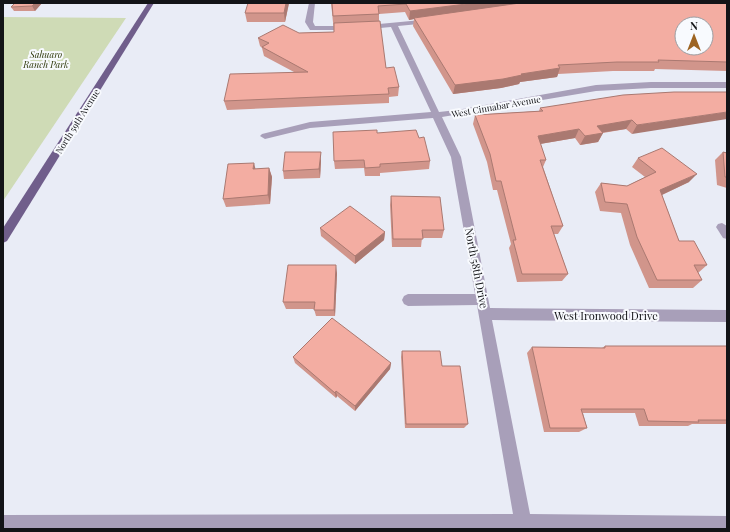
<svg xmlns="http://www.w3.org/2000/svg" width="730" height="532" viewBox="0 0 730 532" font-family="'Playfair Display',serif">
  <rect width="100%" height="100%" fill="#e9ecf6"/>
  <path fill="#cfdbb6" d="M3,17L126,18L3,201Z"/>
  <g fill="none" stroke-linecap="round" stroke-linejoin="round">
    <g fill="#a89fb9" fill-rule="evenodd">
      <path d="M309,3H315L313,22L315,26H358L432,19L433,21L429,23L398,26L439,112L457,110L596,85L651,82H727V88H651L596,91L442,117L461,157L490,308L727,310V322L492,320L530,514L727,516V529H3V515L513,514L477,305L408,306L404,304L402,300L404,296L408,294H475L451,157L433,118L310,128L265,139L260,136L262,134L310,122L431,112L391,27L358,30H310L305,22Z"/>
      <path d="M722,223L727,226V239L723,238L716,227L718,224Z"/>
    </g>
    <path fill="#705e8b" fill-rule="evenodd" d="M148,3H154L7,241L3,243V228Z"/>
  </g>
  <g fill="#d1958b">
    <path d="M42,3L35,11H14L11,7Z"/>
    <path d="M289,3L285,22H247L245,13Z"/>
    <path d="M331,3H727V71L655,69L654,71H613L558,74L557,77L520,82L519,84L501,88L453,94L413,26L414,19L409,20L405,12L379,14V21L386,68L399,87L398,96L389,97V103L227,110L224,101L294,72L264,56L262,48L260,46L258,38L299,33L334,32Z"/>
    <path d="M674,92L632,134L626,129L603,133L598,142L580,145L575,138L540,144L546,160L543,167L563,226L558,234H554L568,274L562,281L517,282L509,248L511,244L497,190H493L487,162L473,124L475,115L539,111L540,108Z"/>
    <path d="M377,133L419,138L430,161L429,169L380,173V176H365L364,168L335,169L334,161Z"/>
    <path d="M723,152L727,153V188L717,185L715,160Z"/>
    <path d="M638,158L689,182L662,195L679,241L707,265L698,273L702,280L693,288H649L630,245L621,213L600,211L595,192L601,183L627,186L645,177L632,167Z"/>
    <path d="M321,161L320,178L284,179L283,171Z"/>
    <path d="M269,168L272,177L270,204L226,207L223,199L256,169Z"/>
    <path d="M391,196L444,230L442,238H422L421,247H392L390,205Z"/>
    <path d="M320,228L385,232L384,240L355,264L321,236Z"/>
    <path d="M337,273L335,316H316L314,309H286L283,302Z"/>
    <path d="M605,346H727V424H692L688,426H639L635,413H583L587,428L579,432H544L527,353L532,347L602,348Z"/>
    <path d="M402,351L468,424L464,428H405L401,357Z"/>
    <path d="M293,357L391,363L390,369L355,411L337,396L336,398L295,363Z"/>
  </g>
  <g fill="#aa7971">
    <path d="M35,3H42L35,11L32,6Z"/>
    <path d="M286,3H289L285,22L284,13Z"/>
    <path d="M474,3H539L414,18V19L409,20L410,11Z"/>
    <path d="M560,68L557,77L520,82L519,84L501,88L453,94L455,85L521,74Z"/>
    <path d="M727,112V119L632,134L637,125Z"/>
    <path d="M632,120L626,129L592,134L597,126Z"/>
    <path d="M579,129L575,138L534,145L538,136Z"/>
    <path d="M603,133L598,142L580,145L585,136Z"/>
    <path d="M321,152V161L320,178L319,169Z"/>
    <path d="M254,163L256,171L253,169Z"/>
    <path d="M269,168L272,177L270,204L268,195Z"/>
    <path d="M697,174L689,182L653,199L660,190Z"/>
    <path d="M385,232L384,240L355,264V256Z"/>
    <path d="M336,265L337,273L335,316L334,310Z"/>
    <path d="M391,363L390,369L355,411V406Z"/>
    <path d="M336,391L337,396L336,398L335,393Z"/>
  </g>
  <g fill="#f3ada2" stroke="#aa7971" fill-rule="evenodd">
    <path d="M15,3H35L32,6L11,7Z"/>
    <path d="M248,3H286L284,13H245Z"/>
    <path d="M332,3H474L410,11L406,4L378,6L379,14L333,16Z"/>
    <path d="M520,3H727V62L658,60L659,62H617L558,65L560,68L521,74L522,75L503,79L455,85L414,18ZM682,24H706V48H682Z"/>
    <path d="M380,21L386,68L394,67L399,87L388,88L389,94L224,101L230,74L308,72L262,47L269,43L258,38L283,25L299,33L334,32V23Z"/>
    <path d="M674,92H727V112L637,125L632,120L597,126L603,133L585,136L579,129L538,136L546,160H540L563,226H551L568,274H522L513,240H516L501,181H496L490,154L475,115L543,111L540,108L623,95Z"/>
    <path d="M377,130V133L416,130L419,138L424,137L430,161L380,164V167L365,168L364,160L334,161L333,132Z"/>
    <path d="M662,148L697,174L660,190L679,241H694L707,265H694L702,280H657L637,237L627,204L605,202L601,183L627,186L656,172L638,158Z"/>
    <path d="M285,152H321L319,169L283,171Z"/>
    <path d="M723,152L727,153V177H725Z"/>
    <path d="M254,163L253,169L269,168L268,195L223,199L228,164Z"/>
    <path d="M391,196L440,197L444,230H422L423,239H393Z"/>
    <path d="M350,206L385,232L355,256L320,228Z"/>
    <path d="M288,265H336L334,310H314L315,302H283Z"/>
    <path d="M332,318L391,363L355,406L336,391L335,393L293,357Z"/>
    <path d="M605,346H727V420H698L699,422L648,421L644,409H581L587,428H550L532,347L605,348Z"/>
    <path d="M402,351H440L442,366H460L468,424H406Z"/>
  </g>
  <g text-anchor="middle" dominant-baseline="central" stroke-width="4" stroke-linejoin="round" paint-order="stroke">
    <g font-size="9" font-style="italic" fill="#2b3606" stroke="#f8fafe">
      <text x="46" y="54">Sahuaro<tspan x="46" dy="10">Ranch Park</tspan></text>
    </g>
    <g font-size="9" fill="#131417" stroke="#f8fafe">
      <text transform="translate(496 106) rotate(-10)">West Cinnabar Avenue</text>
      <text transform="translate(77 121) rotate(-58)">North 59th Avenue</text>
    </g>
    <g font-size="11" fill="#131417" stroke="#f8fafe">
      <text transform="translate(477 268) rotate(79)">North 58th Drive</text>
      <text x="606" y="315">West Ironwood Drive</text>
    </g>
  </g>
  <rect width="730" height="532" fill="none" stroke="#131417" stroke-width="8"/>
  <g transform="translate(694 36)"><circle r="19" fill="#f8fafe" stroke="#9c9ea2"/>
  <path d="M0-3L7 15L0 10L-7 15Z" fill="#9d6422"/>
  <text y="-6" font-size="11" font-weight="bold" text-anchor="middle" fill="#131417">N</text>
  </g>
</svg>
